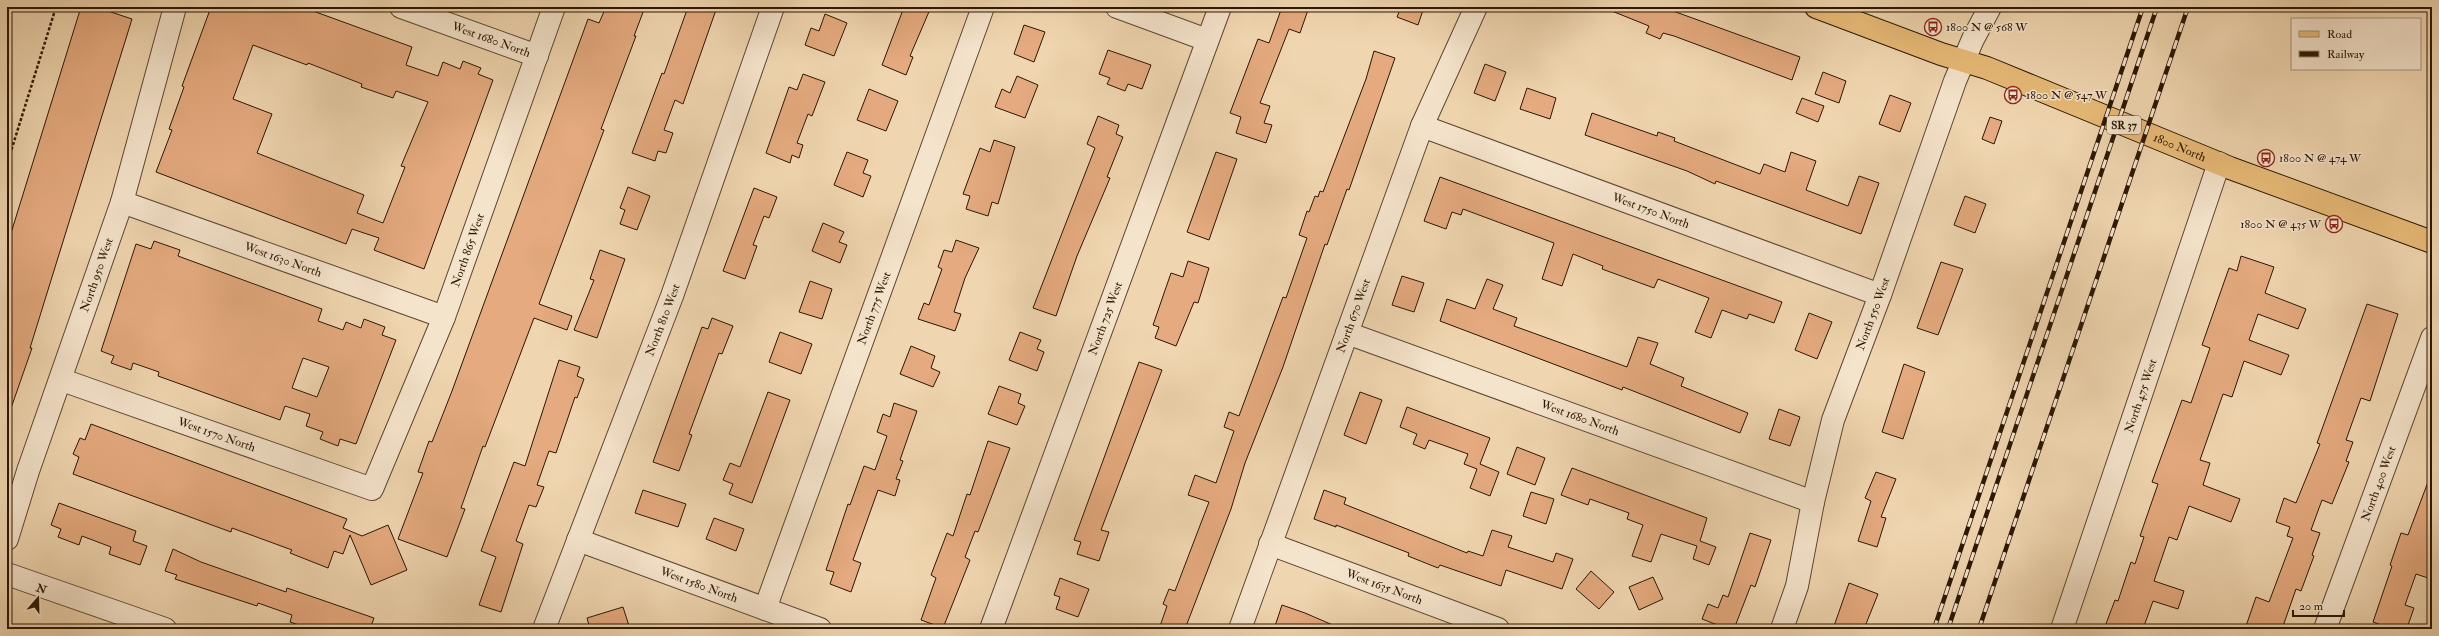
<svg xmlns="http://www.w3.org/2000/svg" width="2439" height="636" viewBox="0 0 2439 636" font-family="'IM FELL Double Pica',serif">
  <rect width="100%" height="100%" fill="#f0d6b0"/>
  <filter id="stains"><feTurbulence type="fractalNoise" baseFrequency=".005" numOctaves="4"/><feColorMatrix values="0 0 0 0 .2 0 0 0 0 .09 0 0 0 0 .02 0 0 0 .5 -.17"/></filter>
  <radialGradient id="worn" r=".72"><stop offset=".6" stop-color="#630" stop-opacity="0"/><stop offset="1" stop-color="#630" stop-opacity=".3"/></radialGradient>
  <g fill="#e5aa7f" stroke="#2b1702" fill-rule="evenodd">
    <path d="M81,7H96L132,19L30,348H32L10,411H7V246Z"/>
    <path d="M211,7H302L412,47L406,65L438,76L443,62L460,69L463,61L481,68L478,74L493,80L424,269L374,250L379,238L352,229L346,244L156,172L172,130L169,129L184,87L182,86ZM253,45L307,65L308,63L362,84L361,87L393,98L396,91L428,102L401,166L405,167L383,223L357,213L364,195L257,153L272,114L233,99Z"/>
    <path d="M606,7H645L634,36H636L601,129L604,130L539,304L572,316L567,330L534,318L485,447L483,446L461,508L465,509L447,557L398,539L423,473L418,472L429,441L432,442L452,391L588,19L599,23Z"/>
    <path d="M688,7H717L683,104L675,100L664,130L673,133L666,153L658,151L655,161L632,153L662,73L664,74Z"/>
    <path d="M904,7H931L910,56L913,57L906,75L882,65Z"/>
    <path d="M1282,7H1309L1300,33L1289,29L1260,103L1270,106L1264,123L1272,125L1266,143L1236,133L1241,117L1230,113L1258,39L1269,43Z"/>
    <path d="M1401,7H1424L1418,25L1397,17Z"/>
    <path d="M1602,7H1662L1800,57L1792,80L1674,36L1663,33L1660,39L1646,33L1649,26Z"/>
    <path d="M825,14L847,23L834,56L805,45L811,28L819,31Z"/>
    <path d="M1024,25L1045,32L1034,62L1014,54Z"/>
    <path d="M1108,50L1151,65L1142,89L1128,84L1125,91L1107,84L1110,78L1099,74Z"/>
    <path d="M1374,51L1395,58L1349,190L1347,189L1327,245L1325,244L1283,367L1245,463L1231,509L1185,629H1159L1167,606L1163,604L1169,589L1175,591L1209,502L1188,495L1195,475L1216,483L1234,431L1224,427L1229,412L1239,416L1283,297L1286,298L1307,238L1299,235L1307,211L1309,212L1315,196L1318,197L1320,191L1323,192L1366,79Z"/>
    <path d="M1485,64L1506,72L1495,101L1474,93Z"/>
    <path d="M1823,72L1846,81L1839,103L1815,94Z"/>
    <path d="M803,74L825,82L812,116L808,114L797,143L803,145L799,158L792,155L790,163L766,153L789,87L797,90Z"/>
    <path d="M1017,76L1038,85L1025,118L995,107L1002,89L1010,93Z"/>
    <path d="M1527,88L1556,98L1550,119L1520,109Z"/>
    <path d="M869,89L898,101L886,131L857,120Z"/>
    <path d="M1890,95L1911,103L1900,132L1879,124Z"/>
    <path d="M1802,98L1824,106L1818,122L1796,113Z"/>
    <path d="M1592,113L1657,136L1658,132L1675,138L1674,141L1760,174L1764,164L1785,172L1791,152L1816,161L1806,190L1848,206L1859,176L1879,183L1861,234L1716,181L1715,184L1687,171L1585,135Z"/>
    <path d="M1098,116L1119,125L1116,134L1123,137L1107,177L1110,178L1077,256L1056,316L1033,308L1095,148L1087,144Z"/>
    <path d="M1990,117L2002,121L1994,144L1982,139Z"/>
    <path d="M994,140L1015,147L998,204L992,202L988,216L966,209L970,196L963,194L980,148L990,152Z"/>
    <path d="M847,152L868,160L863,173L871,176L863,197L834,185Z"/>
    <path d="M1216,152L1237,159L1209,240L1187,232Z"/>
    <path d="M1440,177L1782,302L1774,323L1749,314L1747,319L1722,310L1711,338L1695,332L1709,298L1658,279L1654,288L1602,269L1603,266L1573,254L1562,286L1542,279L1554,243L1463,209L1461,215L1452,212L1446,229L1424,221Z"/>
    <path d="M628,187L650,196L637,230L620,224L625,210L620,208Z"/>
    <path d="M754,188L777,197L769,218L764,216L753,245L757,246L745,279L723,271Z"/>
    <path d="M1965,196L1986,204L1975,233L1954,225Z"/>
    <path d="M823,223L844,232L839,242L847,245L840,263L812,251Z"/>
    <path d="M956,240L979,248L965,278L954,312L961,314L955,331L918,319L924,303L929,305L942,269L938,267L944,250L952,252Z"/>
    <path d="M154,241L180,250L178,256L322,309L318,321L343,330L346,322L361,328L364,319L385,327L382,335L396,340L356,444L340,439L338,446L320,439L323,432L306,426L310,414L285,406L280,420L158,376L159,372L133,363L131,370L111,363L114,356L101,351L136,244L151,249ZM303,358L329,367L317,397L292,388Z"/>
    <path d="M600,250L625,259L597,338L574,330L594,280L590,279Z"/>
    <path d="M2241,256L2274,267L2265,293L2306,309L2298,329L2258,314L2249,340L2289,355L2281,375L2244,361L2232,397L2223,394L2200,460L2210,463L2203,485L2240,499L2231,522L2189,506L2177,540L2169,537L2154,581L2184,591L2178,609L2153,601L2143,629H2104L2115,600L2118,601L2131,562L2135,564L2144,537L2140,536L2158,484L2152,482L2182,400L2191,403L2210,348L2202,345L2229,268L2237,271Z"/>
    <path d="M1188,261L1209,268L1198,303L1194,302L1176,346L1155,338L1159,327L1153,325L1171,273L1183,277Z"/>
    <path d="M1941,262L1963,269L1938,335L1917,328Z"/>
    <path d="M1402,276L1424,283L1414,312L1392,305Z"/>
    <path d="M1487,279L1503,285L1493,309L1517,318L1514,326L1627,367L1638,337L1658,343L1650,364L1684,378L1681,386L1748,413L1740,433L1623,387L1622,390L1440,321L1447,299L1475,309Z"/>
    <path d="M810,281L832,289L822,319L799,312Z"/>
    <path d="M2367,304L2398,314L2370,401L2361,398L2346,440L2353,442L2346,461L2349,462L2332,504L2322,500L2311,530L2320,533L2312,555L2314,556L2301,591L2296,589L2282,629H2245L2256,597L2269,602L2293,538L2287,536L2290,527L2276,522L2284,498L2296,503L2320,444L2317,443Z"/>
    <path d="M1809,313L1832,322L1817,359L1795,350Z"/>
    <path d="M712,318L733,326L722,354L719,353L689,434L692,435L679,471L653,462L702,327L708,329Z"/>
    <path d="M780,332L812,344L801,374L769,362Z"/>
    <path d="M1020,332L1041,340L1037,349L1044,352L1037,371L1009,360Z"/>
    <path d="M911,346L935,356L931,368L940,372L933,387L900,374Z"/>
    <path d="M559,360L580,367L577,376L584,379L577,398L575,397L556,453L549,451L537,485L544,487L536,507L529,505L516,541L523,544L501,612L479,605L496,557L481,551L514,462L525,466Z"/>
    <path d="M1139,362L1162,370L1101,530L1109,532L1099,561L1077,554L1081,542L1074,540Z"/>
    <path d="M1904,364L1925,372L1903,439L1882,432Z"/>
    <path d="M999,386L1021,394L1018,403L1025,406L1017,425L988,414Z"/>
    <path d="M768,392L790,400L752,503L729,494L733,484L723,480L730,463L740,467Z"/>
    <path d="M1360,392L1382,400L1366,444L1344,435Z"/>
    <path d="M894,403L917,411L900,460L903,461L896,479L900,480L895,496L878,490L853,560L861,563L851,592L830,584L834,572L826,570L848,504L850,505L864,466L875,470L887,436L877,432L883,414L890,417Z"/>
    <path d="M1407,407L1490,438L1480,464L1499,472L1490,496L1470,488L1477,469L1464,464L1468,454L1429,440L1425,449L1413,444L1417,434L1400,427Z"/>
    <path d="M1779,409L1800,417L1790,446L1769,439Z"/>
    <path d="M91,424L347,519L343,528L362,536L388,525L407,570L371,585L350,535L343,554L334,551L328,568L290,553L292,550L232,528L231,532L73,474L79,457L73,454L80,438L85,440Z"/>
    <path d="M988,441L1010,448L978,532L975,531L965,557L970,560L943,628L921,620L936,578L931,575L947,533L953,536L967,494L970,495Z"/>
    <path d="M1517,447L1545,458L1535,485L1507,474Z"/>
    <path d="M1572,468L1707,518L1700,541L1716,547L1709,565L1693,559L1697,546L1661,534L1651,562L1632,556L1643,525L1627,519L1629,513L1590,499L1588,505L1561,495Z"/>
    <path d="M1876,472L1896,479L1881,517L1886,518L1877,547L1858,541L1871,501L1865,498Z"/>
    <path d="M2431,474L2432,566L2428,578L2416,574L2405,605L2414,608L2407,628L2398,625L2396,629H2392L2373,622L2392,566L2390,565L2401,533L2408,535Z"/>
    <path d="M643,490L686,504L678,527L635,513Z"/>
    <path d="M1324,490L1346,498L1344,504L1467,553L1468,551L1483,556L1492,530L1512,536L1508,547L1553,562L1556,553L1573,559L1562,589L1506,570L1501,586L1440,565L1438,568L1408,556L1409,553L1336,525V527L1314,519Z"/>
    <path d="M1531,492L1554,499L1546,524L1523,516Z"/>
    <path d="M59,503L136,531L133,541L147,546L140,565L109,554L111,547L82,536L79,545L58,537L61,529L51,525Z"/>
    <path d="M714,518L744,529L736,551L706,539Z"/>
    <path d="M1750,533L1771,540L1755,587L1751,585L1734,629H1728L1702,619L1708,604L1718,608L1723,595L1728,597Z"/>
    <path d="M173,549L201,562L286,592L287,588L374,618L370,629H311L290,622L292,615L258,603L257,606L175,579L177,575L165,571Z"/>
    <path d="M1591,571L1614,592L1599,609L1576,589Z"/>
    <path d="M1653,577L1663,599L1639,610L1629,587Z"/>
    <path d="M1060,578L1089,589L1078,617L1056,609L1060,597L1054,595Z"/>
    <path d="M1849,583L1878,594L1864,629H1833Z"/>
    <path d="M1282,605L1305,613L1342,629H1274Z"/>
    <path d="M623,607L630,629H590L587,618Z"/>
  </g>
  <g fill="none" stroke-linecap="round" stroke-linejoin="round">
    <g stroke="#5c472e" stroke-width="24">
      <g id="minor">
        <path id="s1" d="M401,7L537,56"/>
        <path d="M1117,7L1207,40"/>
        <path id="s2" d="M1422,126L1880,295"/>
        <path id="s3" d="M122,202L444,317"/>
        <path id="s4" d="M1347,333L1813,502"/>
        <path id="s5" d="M62,380L372,489L444,317L554,7"/>
        <path id="s6" d="M7,539L28,471L122,202L175,7"/>
        <path id="s7" d="M578,540L820,629"/>
        <path id="s8" d="M1270,544L1498,629"/>
        <path d="M7,574L165,629"/>
        <path id="s9" d="M765,609L983,7"/>
        <path id="s10" d="M544,629L672,296L773,7"/>
        <path id="s11" d="M991,629L1220,7"/>
        <path id="s12" d="M1240,629L1422,126L1476,7"/>
        <path id="s13" d="M1782,629L1797,586L1813,502L1833,420L1880,295L1955,81L1973,39L1990,7"/>
        <path id="s14" d="M2062,629L2219,163"/>
        <path id="s15" d="M2325,629L2432,338"/>
      </g>
    </g>
    <g stroke="#2b1702" stroke-width="24">
      <g id="major">
        <path id="s16" d="M1816,7L1941,54L1987,68L2230,168L2432,242"/>
      </g>
    </g>
    <path stroke="#2b1702" stroke-width="2.5" stroke-dasharray="3 2" stroke-linecap="butt" d="M7,164L56,7"/>
    <use href="#minor" stroke="#f5e4cc" stroke-width="22"/>
    <use href="#major" stroke="#e8bb78" stroke-width="22"/>
    <g stroke="#2b1702" stroke-width="4.5">
      <g id="rail">
        <path d="M1934,629L2143,7"/>
        <path d="M1948,629L2157,7"/>
        <path d="M1979,629L2188,7"/>
      </g>
    </g>
    <use href="#rail" stroke="#f5e4cc" stroke-width="3" stroke-dasharray="9" stroke-linecap="butt"/>
  </g>
  <defs>
    <g id="bus-ring" transform="scale(0.9)"><circle r="9.5" fill="#f5e4cc" stroke="#8f2418" stroke-width="1.5"/><path d="M-5-6H5V4H4V6H2V4H-2V6H-4V4H-5ZM-3.5-4V0h7V-4ZM-3.5 1.2v1.5H-2V1.2ZM2 1.2v1.5H3.5V1.2Z" fill="#8f2418"/></g>
  </defs>
  <g fill-rule="evenodd">
    <use href="#bus-ring" x="1933" y="27"/>
    <use href="#bus-ring" x="2013" y="95"/>
    <use href="#bus-ring" x="2266" y="158"/>
    <use href="#bus-ring" x="2334" y="224"/>
  </g>
  <g text-anchor="middle" dominant-baseline="central" stroke-width="3" stroke-linejoin="round" paint-order="stroke">
    <rect fill="#f5e4cc" stroke="#68543f" stroke-width="1" x="2107" y="116" width="34" height="18" rx="3"/>
    <g font-size="11" font-weight="bold" fill="#2b1702">
      <text x="2124" y="125">SR 37</text>
    </g>
    <g font-size="12" fill="#2b1702" stroke="#f5e4cc" text-anchor="start">
      <text x="1946" y="27">1800 N @ 568 W</text>
      <text x="2026" y="95">1800 N @ 547 W</text>
      <text x="2279" y="158">1800 N @ 474 W</text>
      <text x="2321" y="224" text-anchor="end">1800 N @ 435 W</text>
    </g>
    <g font-size="12" fill="#2b1702" stroke="#f5e4cc">
      <text stroke="none"><textPath href="#s1" startOffset="96">West 1680 North</textPath></text>
      <text stroke="none"><textPath href="#s16" startOffset="390">1800 North</textPath></text>
      <text stroke="none"><textPath href="#s2" startOffset="244">West 1750 North</textPath></text>
      <text stroke="none"><textPath href="#s5" startOffset="586">North 865 West</textPath></text>
      <text stroke="none"><textPath href="#s3" startOffset="171">West 1630 North</textPath></text>
      <text stroke="none"><textPath href="#s6" startOffset="279">North 950 West</textPath></text>
      <text stroke="none"><textPath href="#s9" startOffset="320">North 775 West</textPath></text>
      <text stroke="none"><textPath href="#s13" startOffset="329">North 550 West</textPath></text>
      <text stroke="none"><textPath href="#s12" startOffset="333">North 670 West</textPath></text>
      <text stroke="none"><textPath href="#s11" startOffset="331">North 725 West</textPath></text>
      <text stroke="none"><textPath href="#s10" startOffset="331">North 810 West</textPath></text>
      <text stroke="none"><textPath href="#s14" startOffset="246">North 475 West</textPath></text>
      <text stroke="none"><textPath href="#s4" startOffset="248">West 1680 North</textPath></text>
      <text stroke="none"><textPath href="#s5" startOffset="164">West 1570 North</textPath></text>
      <text stroke="none"><textPath href="#s15" startOffset="155">North 400 West</textPath></text>
      <text stroke="none"><textPath href="#s7" startOffset="129">West 1580 North</textPath></text>
      <text stroke="none"><textPath href="#s8" startOffset="122">West 1635 North</textPath></text>
    </g>
  </g>
  <rect width="2439" height="636" fill="none" stroke="#f0d6b0" stroke-width="24"/>
  <rect x="8" y="8" width="2423" height="620" fill="none" stroke="#2b1702" stroke-width="2"/>
  <rect x="12" y="12" width="2415" height="612" fill="none" stroke="#2b1702"/>
  <rect x="2291" y="18" width="130" height="52" fill="#f5e4cc" stroke="#a4927b"/>
  <rect x="2299" y="31" width="20" height="6" fill="#e8bb78" stroke="#a4927b"/>
  <text x="2327" y="38" font-size="12" fill="#2b1702">Road</text>
  <rect x="2299" y="51" width="20" height="6" fill="#2b1702" stroke="#a4927b"/>
  <text x="2327" y="58" font-size="12" fill="#2b1702">Railway</text>
  <g transform="translate(38 598) rotate(20)" stroke="#f5e4cc" stroke-width="3" paint-order="stroke">
  <path d="M0-3L7 15L0 10L-7 15Z" fill="#2b1702"/>
  <text y="-6" font-size="11" font-weight="bold" text-anchor="middle" fill="#2b1702">N</text>
  </g>
  <path d="M2293 610v6h51v-6" fill="none" stroke="#2b1702" stroke-width="2"/>
  <text x="2299" y="610" font-size="12" fill="#2b1702" stroke="#f5e4cc" stroke-width="3" paint-order="stroke">20 m</text>
  <rect width="100%" height="100%" filter="url(#stains)"/>
  <rect width="100%" height="100%" fill="url(#worn)"/>
</svg>
